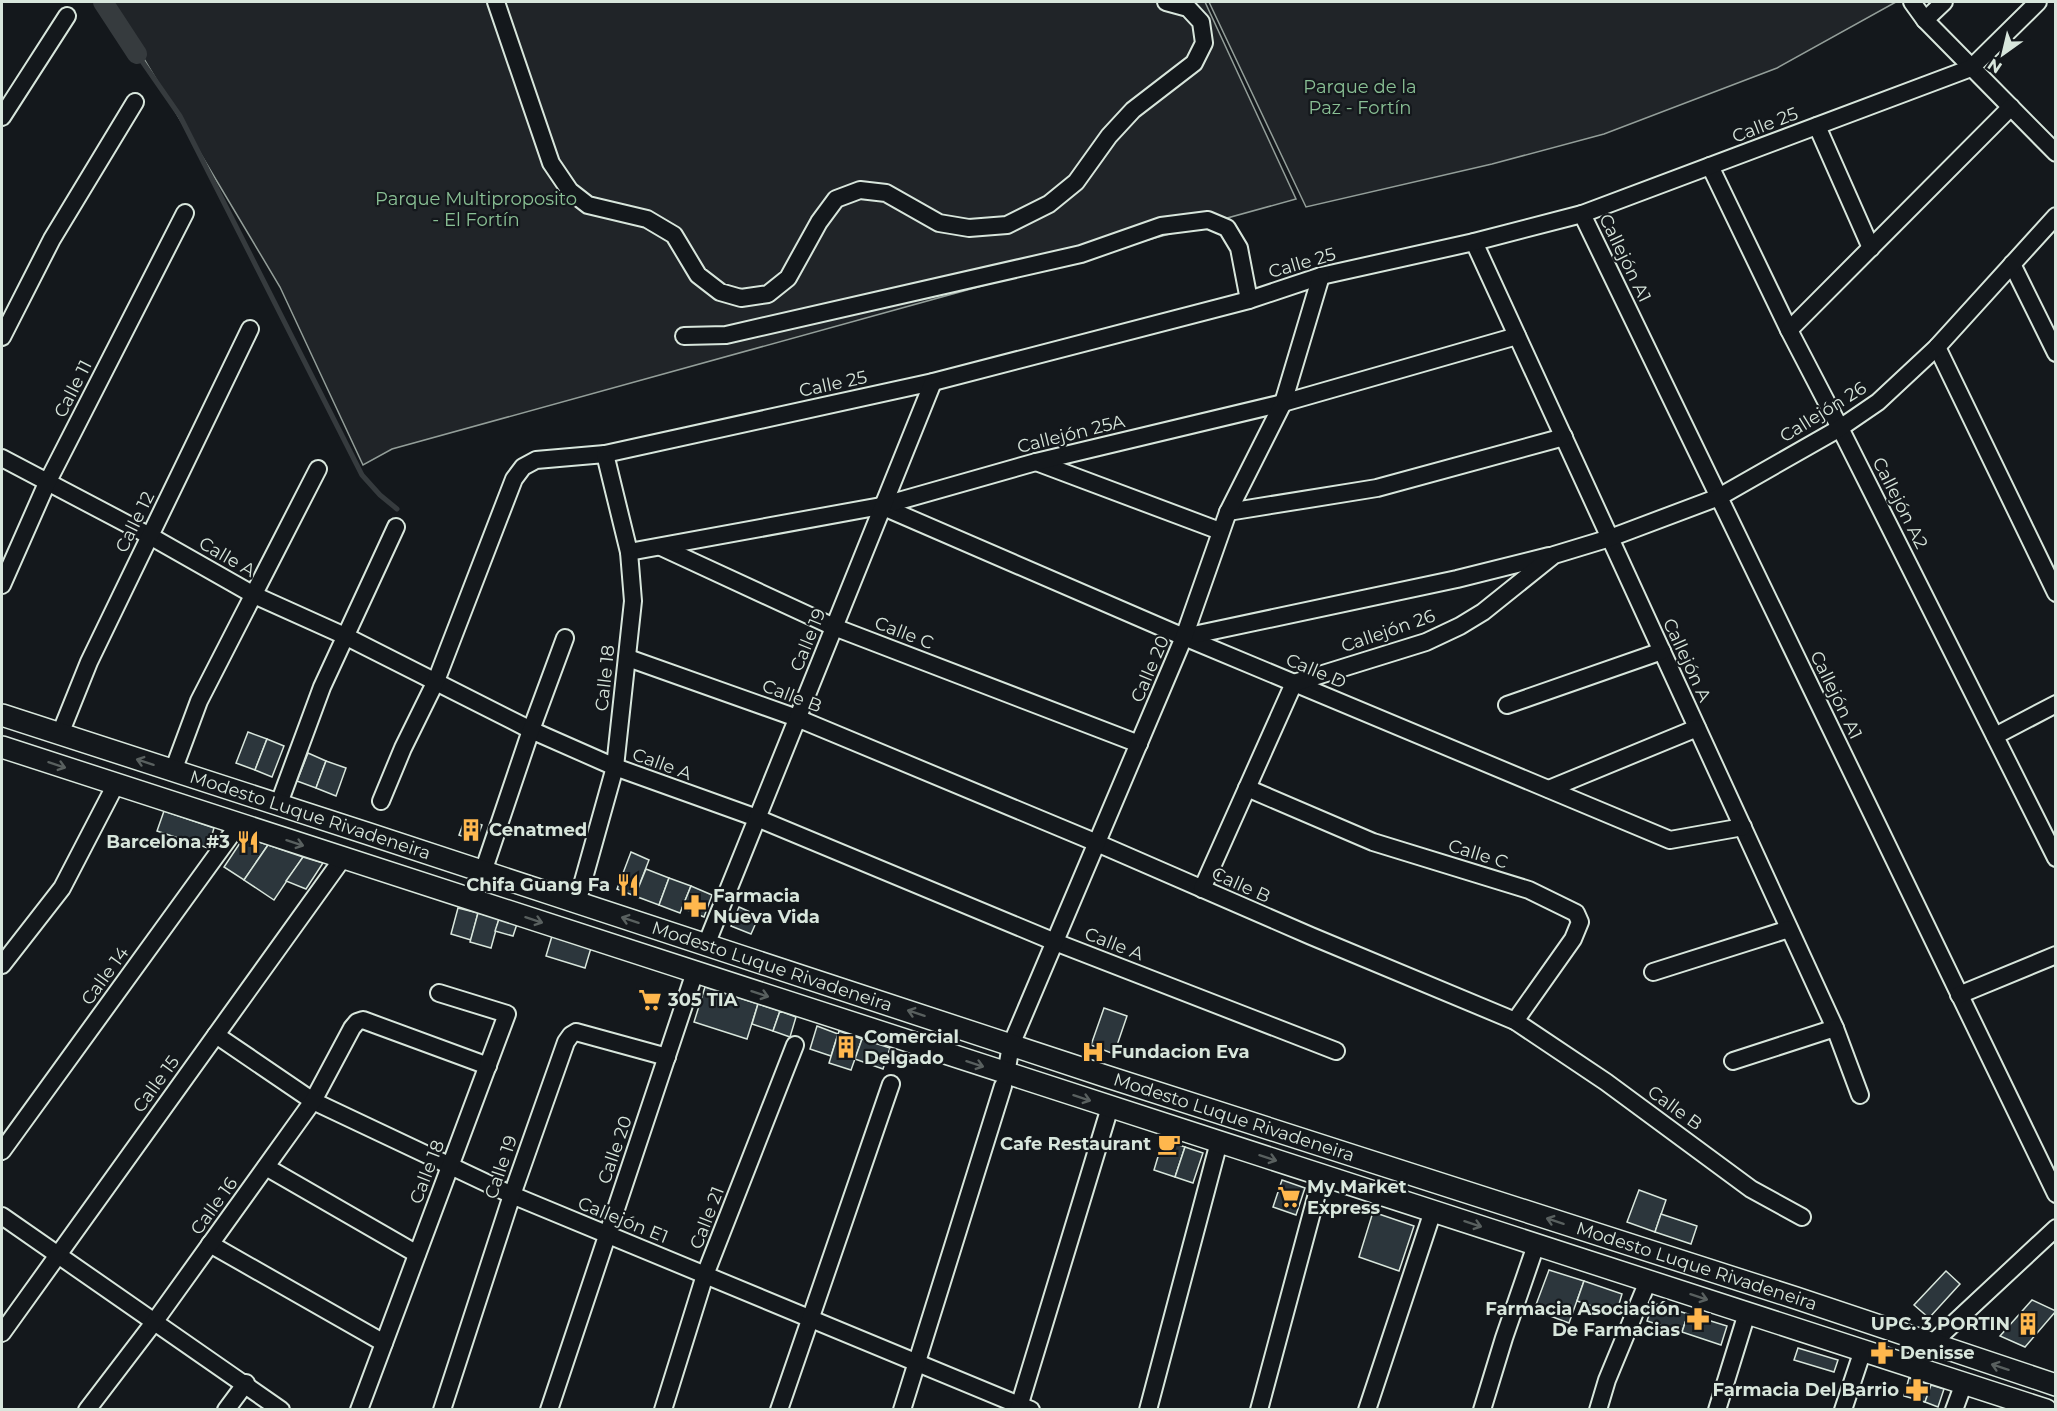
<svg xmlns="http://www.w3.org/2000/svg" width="2057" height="1411" viewBox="0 0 2057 1411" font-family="Montserrat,sans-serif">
  <rect width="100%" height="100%" fill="#14181c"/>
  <g fill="#202428" stroke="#939e99" stroke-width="1.5">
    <path d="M110,2H1205L1296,199L392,449L363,465L280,287Z"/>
    <path d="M1209,2H1896L1777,68L1604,134L1492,164L1306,207Z"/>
  </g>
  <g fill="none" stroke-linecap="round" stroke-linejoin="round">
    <path stroke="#363b3e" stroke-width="5" d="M137,54L180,116L362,475L380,495L397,509"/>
    <path stroke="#363b3e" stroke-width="20" d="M103,2L137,54"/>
  </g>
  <g fill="#2c363c" stroke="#d8e6dc" stroke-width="1.5">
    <path d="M248,732L267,739L255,770L236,763Z"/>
    <path d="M267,739L284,746L272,777L255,770Z"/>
    <path d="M308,753L326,761L316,788L297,781Z"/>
    <path d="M326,761L346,768L336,796L316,788Z"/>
    <path d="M164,811L214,828L208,848L157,831Z"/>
    <path d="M465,819L482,825L476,841L459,835Z"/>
    <path d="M244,837L268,845L244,880L224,867Z"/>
    <path d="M268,845L303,857L274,900L244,880Z"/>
    <path d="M631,852L649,860L635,896L617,889Z"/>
    <path d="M303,857L323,863L306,889L286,881Z"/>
    <path d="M646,869L669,878L659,905L635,896Z"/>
    <path d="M669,878L691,886L680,913L659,905Z"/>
    <path d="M691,886L712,895L704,917L682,908Z"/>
    <path d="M739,907L759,916L751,934L731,926Z"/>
    <path d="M458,908L478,913L471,940L451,934Z"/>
    <path d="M478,913L499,919L491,948L470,942Z"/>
    <path d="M499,919L517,924L513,936L495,931Z"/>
    <path d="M552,936L591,948L585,968L546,956Z"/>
    <path d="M705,987L758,1004L747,1039L694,1022Z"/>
    <path d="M758,1004L780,1011L773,1031L752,1024Z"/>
    <path d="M1104,1008L1127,1016L1114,1054L1091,1045Z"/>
    <path d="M780,1011L796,1017L790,1037L773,1031Z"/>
    <path d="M817,1026L838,1034L831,1056L810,1049Z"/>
    <path d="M839,1031L862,1039L851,1070L829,1063Z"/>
    <path d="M862,1039L890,1048L883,1069L855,1059Z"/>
    <path d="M1163,1140L1185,1147L1175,1177L1154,1170Z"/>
    <path d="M1185,1147L1203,1153L1193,1183L1175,1177Z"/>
    <path d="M1282,1180L1305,1188L1296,1215L1273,1207Z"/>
    <path d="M1639,1190L1666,1200L1655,1232L1627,1222Z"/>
    <path d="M1373,1212L1414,1226L1399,1271L1359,1257Z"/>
    <path d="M1661,1214L1697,1226L1691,1244L1655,1232Z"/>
    <path d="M1549,1270L1584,1281L1569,1323L1534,1310Z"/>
    <path d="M1946,1271L1960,1284L1929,1318L1914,1305Z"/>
    <path d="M1584,1281L1622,1294L1616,1314L1577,1301Z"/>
    <path d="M2032,1300L2056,1311L2025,1347L2000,1336Z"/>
    <path d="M1653,1303L1688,1314L1682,1332L1647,1321Z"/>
    <path d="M1688,1314L1727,1326L1721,1345L1682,1332Z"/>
    <path d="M1798,1348L1838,1360L1834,1372L1794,1360Z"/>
    <path d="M1909,1378L1931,1385L1925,1402L1904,1396Z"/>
    <path d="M1931,1385L1944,1389L1938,1407L1925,1402Z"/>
  </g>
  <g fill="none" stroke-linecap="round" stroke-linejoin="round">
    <g stroke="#d8e6dc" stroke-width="20">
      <g id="minor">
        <path d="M496,2L551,163L570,191L588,205L647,219L674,235L698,275L720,292L741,298L768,294L788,278L819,222L836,199L860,190L886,193L939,223L969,228L1007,225L1049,204L1076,182L1109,136L1133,110L1194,63L1204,43L1201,22L1188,8L1166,2"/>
        <path d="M1912,2L1925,20L2056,153"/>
        <path d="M1925,20L1944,2"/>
        <path d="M2,117L67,16"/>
        <path d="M1817,126L1871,248"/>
        <path d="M1710,166L1789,330L1840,428L2056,858"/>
        <path d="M1582,214L2056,1194"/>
        <path d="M1474,242L1835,1028L1860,1095"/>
        <path d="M2012,264L2056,353"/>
        <path d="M1789,330L2011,107"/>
        <path d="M684,336L726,335L1081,254L1161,226L1208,220L1227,228L1239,248L1249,300"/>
        <path d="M2,337L52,239L135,102"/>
        <path d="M1937,347L2056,593"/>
        <path d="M2,458L150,536L254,595L345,636L531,730L615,767L757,818L1055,942L1336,1051"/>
        <path d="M1036,462L1220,531"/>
        <path d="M881,506L1184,637L1670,840L1743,827"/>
        <path d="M1228,512L1377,488L1564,437"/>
        <path d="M661,547L834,627L1139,744"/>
        <path d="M629,552L881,506L1036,462L1283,403L1517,336"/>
        <path d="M2,585L47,483L185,213"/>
        <path d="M1184,637L1457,579L1549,556"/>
        <path d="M628,658L797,718L1097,843L1311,936L1515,1021L1606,1082L1751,1189L1802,1217"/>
        <path d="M1507,705L1662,651"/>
        <path d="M60,734L89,662L250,329"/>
        <path d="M1995,736L2056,704"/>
        <path d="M173,771L199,701L318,469"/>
        <path d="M1247,788L1373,842L1529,890L1576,913L1580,922L1573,939L1515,1021"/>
        <path d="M1549,789L1697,728"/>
        <path d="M381,801L403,748L436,681L514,479L523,467L536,460L605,454L933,382L1249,300L1321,276L1474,242L1582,214L1971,68L2038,2"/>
        <path d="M278,806L322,687L396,527"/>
        <path d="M483,872L531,730L565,638"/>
        <path d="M1202,889L1294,683L1426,642L1460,626L1483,612L1554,555L1610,538L1719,497L1840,428L1878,402L1937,347L2056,216"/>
        <path d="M577,903L615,767L633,601L629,552L605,454"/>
        <path d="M706,945L933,382"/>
        <path d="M2,965L62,888L116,784"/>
        <path d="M1653,972L1789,929"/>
        <path d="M1959,995L2056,955"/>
        <path d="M216,1035L313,1101L512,1195L1031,1410"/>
        <path d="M1733,1061L1835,1028"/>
        <path d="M1006,1074L1011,1045L1184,637L1228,512L1283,403L1321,276"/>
        <path d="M2,1151L239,824"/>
        <path d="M266,1167L417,1254"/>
        <path d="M2,1216L281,1410"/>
        <path d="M210,1244L384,1343"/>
        <path d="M2,1333L343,858"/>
        <path d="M1909,1365L2056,1228"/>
        <path d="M87,1410L155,1321L313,1101L352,1028L357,1022L363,1020L488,1066"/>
        <path d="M226,1410L246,1383"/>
        <path d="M359,1410L507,1014L439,993"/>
        <path d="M442,1410L512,1195L566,1042L571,1035L576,1032L667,1057"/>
        <path d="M549,1410L695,972"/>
        <path d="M663,1410L705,1275L795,1045"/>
        <path d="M779,1410L891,1084"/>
        <path d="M902,1410L1003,1086"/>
        <path d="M1018,1410L1110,1107"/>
        <path d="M1148,1410L1219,1142"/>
        <path d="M1259,1410L1322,1175"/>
        <path d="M1367,1410L1433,1211"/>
        <path d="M1482,1410L1504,1338L1536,1245"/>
        <path d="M1598,1410L1607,1380L1648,1281"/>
        <path d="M1717,1410L1747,1313"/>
        <path d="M1843,1410L1863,1350"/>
        <path d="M1954,1410L1964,1383"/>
      </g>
    </g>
    <g stroke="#d8e6dc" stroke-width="24">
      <g id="tertiary">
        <path id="s1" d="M2,715L369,834L1105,1076L1796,1298L2056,1385"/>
        <path d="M2,747L2046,1410"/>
      </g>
    </g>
    <use href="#minor" stroke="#14181c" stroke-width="16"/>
    <use href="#tertiary" stroke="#14181c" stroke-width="21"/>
  </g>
  <defs><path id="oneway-shaft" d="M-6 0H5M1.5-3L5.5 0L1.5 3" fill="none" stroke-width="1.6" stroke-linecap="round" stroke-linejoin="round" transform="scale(1.5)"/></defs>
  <g stroke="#59605f">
    <use href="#oneway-shaft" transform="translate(145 762) rotate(-162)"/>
    <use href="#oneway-shaft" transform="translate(57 765) rotate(18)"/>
    <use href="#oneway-shaft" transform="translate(295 843) rotate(18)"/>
    <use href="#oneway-shaft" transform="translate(534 920) rotate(18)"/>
    <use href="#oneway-shaft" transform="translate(630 920) rotate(-162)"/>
    <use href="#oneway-shaft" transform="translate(760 994) rotate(18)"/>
    <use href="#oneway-shaft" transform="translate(916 1013) rotate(-162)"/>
    <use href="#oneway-shaft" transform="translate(975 1064) rotate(18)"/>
    <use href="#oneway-shaft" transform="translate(1082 1098) rotate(18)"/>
    <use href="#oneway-shaft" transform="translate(1268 1158) rotate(18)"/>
    <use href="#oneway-shaft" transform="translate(1555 1221) rotate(-162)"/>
    <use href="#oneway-shaft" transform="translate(1473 1224) rotate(18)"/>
    <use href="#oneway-shaft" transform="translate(1699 1297) rotate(18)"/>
    <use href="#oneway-shaft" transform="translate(2000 1367) rotate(-162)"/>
  </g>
  <defs>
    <g id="building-bare" transform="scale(1.8)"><path d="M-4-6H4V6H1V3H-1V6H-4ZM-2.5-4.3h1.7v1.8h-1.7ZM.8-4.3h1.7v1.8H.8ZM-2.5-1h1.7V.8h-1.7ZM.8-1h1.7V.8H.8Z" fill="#ffb74d" stroke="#14181c" stroke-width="2.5" paint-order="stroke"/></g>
    <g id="restaurant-bare" transform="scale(1.8)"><path d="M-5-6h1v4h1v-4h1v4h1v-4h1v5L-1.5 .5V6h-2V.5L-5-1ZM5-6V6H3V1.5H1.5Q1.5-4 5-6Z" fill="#ffb74d" stroke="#14181c" stroke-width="2.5" paint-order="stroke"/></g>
    <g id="pharmacy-bare" transform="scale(1.8)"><path d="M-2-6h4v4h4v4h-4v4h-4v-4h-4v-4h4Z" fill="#ffb74d" stroke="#14181c" stroke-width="2.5" paint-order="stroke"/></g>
    <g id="supermarket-bare" transform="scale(1.8)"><path d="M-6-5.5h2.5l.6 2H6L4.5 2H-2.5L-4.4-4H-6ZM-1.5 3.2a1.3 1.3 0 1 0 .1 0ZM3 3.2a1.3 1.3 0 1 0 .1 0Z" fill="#ffb74d" stroke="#14181c" stroke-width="2.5" paint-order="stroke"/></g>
    <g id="hospital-bare" transform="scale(1.8)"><path d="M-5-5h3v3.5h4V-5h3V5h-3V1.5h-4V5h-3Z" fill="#ffb74d" stroke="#14181c" stroke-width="2.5" paint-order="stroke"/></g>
    <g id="cafe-bare" transform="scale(1.8)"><path d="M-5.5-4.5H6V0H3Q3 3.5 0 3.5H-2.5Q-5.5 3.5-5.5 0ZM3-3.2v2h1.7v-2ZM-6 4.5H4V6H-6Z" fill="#ffb74d" stroke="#14181c" stroke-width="2.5" paint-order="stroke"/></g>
  </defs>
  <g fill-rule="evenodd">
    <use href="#building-bare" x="471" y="830"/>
    <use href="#restaurant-bare" x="248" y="842"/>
    <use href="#restaurant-bare" x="628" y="885"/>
    <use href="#pharmacy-bare" x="695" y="906"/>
    <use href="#supermarket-bare" x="650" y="1000"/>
    <use href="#building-bare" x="846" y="1047"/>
    <use href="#hospital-bare" x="1093" y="1052"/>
    <use href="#cafe-bare" x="1169" y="1144"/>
    <use href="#supermarket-bare" x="1289" y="1197"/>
    <use href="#pharmacy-bare" x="1698" y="1319"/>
    <use href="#building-bare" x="2028" y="1324"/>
    <use href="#pharmacy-bare" x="1882" y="1353"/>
    <use href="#pharmacy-bare" x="1917" y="1390"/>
  </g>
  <g text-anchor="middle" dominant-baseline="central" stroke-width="4.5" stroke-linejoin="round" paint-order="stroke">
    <g font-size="18" fill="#8ac095" stroke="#14181c">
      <text x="1360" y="87">Parque de la<tspan x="1360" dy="21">Paz - Fortín</tspan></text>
      <text x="476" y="199">Parque Multiproposito<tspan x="476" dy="21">- El Fortín</tspan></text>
    </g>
    <g font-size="18" fill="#d8e6dc" stroke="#14181c">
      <text transform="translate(1765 125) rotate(-21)">Calle 25</text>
      <text transform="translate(1625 258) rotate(64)">Callejón A1</text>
      <text transform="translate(1302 263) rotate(-16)">Calle 25</text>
      <text transform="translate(833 384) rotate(-12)">Calle 25</text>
      <text transform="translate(73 389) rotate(-63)">Calle 11</text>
      <text transform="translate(1823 412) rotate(-32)">Callejón 26</text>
      <text transform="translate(1071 434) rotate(-14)">Callejón 25A</text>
      <text transform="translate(1900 503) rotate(63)">Callejón A2</text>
      <text transform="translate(135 522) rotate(-64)">Calle 12</text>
      <text transform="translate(227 557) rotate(30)">Calle A</text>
      <text transform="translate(1388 631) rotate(-19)">Callejón 26</text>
      <text transform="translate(904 633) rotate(21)">Calle C</text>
      <text transform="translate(808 640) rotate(-68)">Calle 19</text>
      <text transform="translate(1687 660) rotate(65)">Callejón A</text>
      <text transform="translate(1150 669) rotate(-67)">Calle 20</text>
      <text transform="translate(1316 671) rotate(23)">Calle D</text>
      <text transform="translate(605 678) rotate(-84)">Calle 18</text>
      <text transform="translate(1836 695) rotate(64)">Callejón A1</text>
      <text transform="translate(792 696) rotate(21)">Calle B</text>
      <text transform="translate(662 764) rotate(20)">Calle A</text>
      <text stroke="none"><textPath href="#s1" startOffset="324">Modesto Luque Rivadeneira</textPath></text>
      <text transform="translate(1478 854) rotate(17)">Calle C</text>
      <text transform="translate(1241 885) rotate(24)">Calle B</text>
      <text transform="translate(1114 944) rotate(21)">Calle A</text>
      <text stroke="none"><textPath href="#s1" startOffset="810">Modesto Luque Rivadeneira</textPath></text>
      <text transform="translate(105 976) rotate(-54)">Calle 14</text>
      <text transform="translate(156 1084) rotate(-54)">Calle 15</text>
      <text transform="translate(1675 1108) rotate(36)">Calle B</text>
      <text stroke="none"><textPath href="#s1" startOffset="1296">Modesto Luque Rivadeneira</textPath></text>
      <text transform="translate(615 1150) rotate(-71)">Calle 20</text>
      <text transform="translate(501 1167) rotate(-71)">Calle 19</text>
      <text transform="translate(427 1172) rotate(-69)">Calle 18</text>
      <text transform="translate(214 1206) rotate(-54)">Calle 16</text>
      <text transform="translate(707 1218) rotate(-69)">Calle 21</text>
      <text transform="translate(623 1220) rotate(22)">Callejón E1</text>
      <text stroke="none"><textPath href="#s1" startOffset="1782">Modesto Luque Rivadeneira</textPath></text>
    </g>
    <g font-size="18" font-weight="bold" fill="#d8e6dc" stroke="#14181c" text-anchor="start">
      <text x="489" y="830">Cenatmed</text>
      <text x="230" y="842" text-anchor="end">Barcelona #3</text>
      <text x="610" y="885" text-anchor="end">Chifa Guang Fa</text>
      <text x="713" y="896">Farmacia<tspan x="713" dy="21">Nueva Vida</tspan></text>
      <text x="668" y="1000">305 TIA</text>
      <text x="864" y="1037">Comercial<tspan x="864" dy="21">Delgado</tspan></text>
      <text x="1111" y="1052">Fundacion Eva</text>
      <text x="1151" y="1144" text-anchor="end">Cafe Restaurant</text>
      <text x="1307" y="1187">My Market<tspan x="1307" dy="21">Express</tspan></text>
      <text x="1680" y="1309" text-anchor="end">Farmacia Asociación<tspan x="1680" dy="21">De Farmacias</tspan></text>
      <text x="2010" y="1324" text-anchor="end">UPC. 3 PORTIN</text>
      <text x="1900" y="1353">Denisse</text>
      <text x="1899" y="1390" text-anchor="end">Farmacia Del Barrio</text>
    </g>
  </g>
  <rect width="2057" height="1411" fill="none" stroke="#d8e6dc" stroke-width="6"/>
  <g transform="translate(2003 54) rotate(214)" stroke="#14181c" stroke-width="4.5" paint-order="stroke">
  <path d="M0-4.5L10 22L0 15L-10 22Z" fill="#d8e6dc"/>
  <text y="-9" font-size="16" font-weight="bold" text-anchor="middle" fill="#d8e6dc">N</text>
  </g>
</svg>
